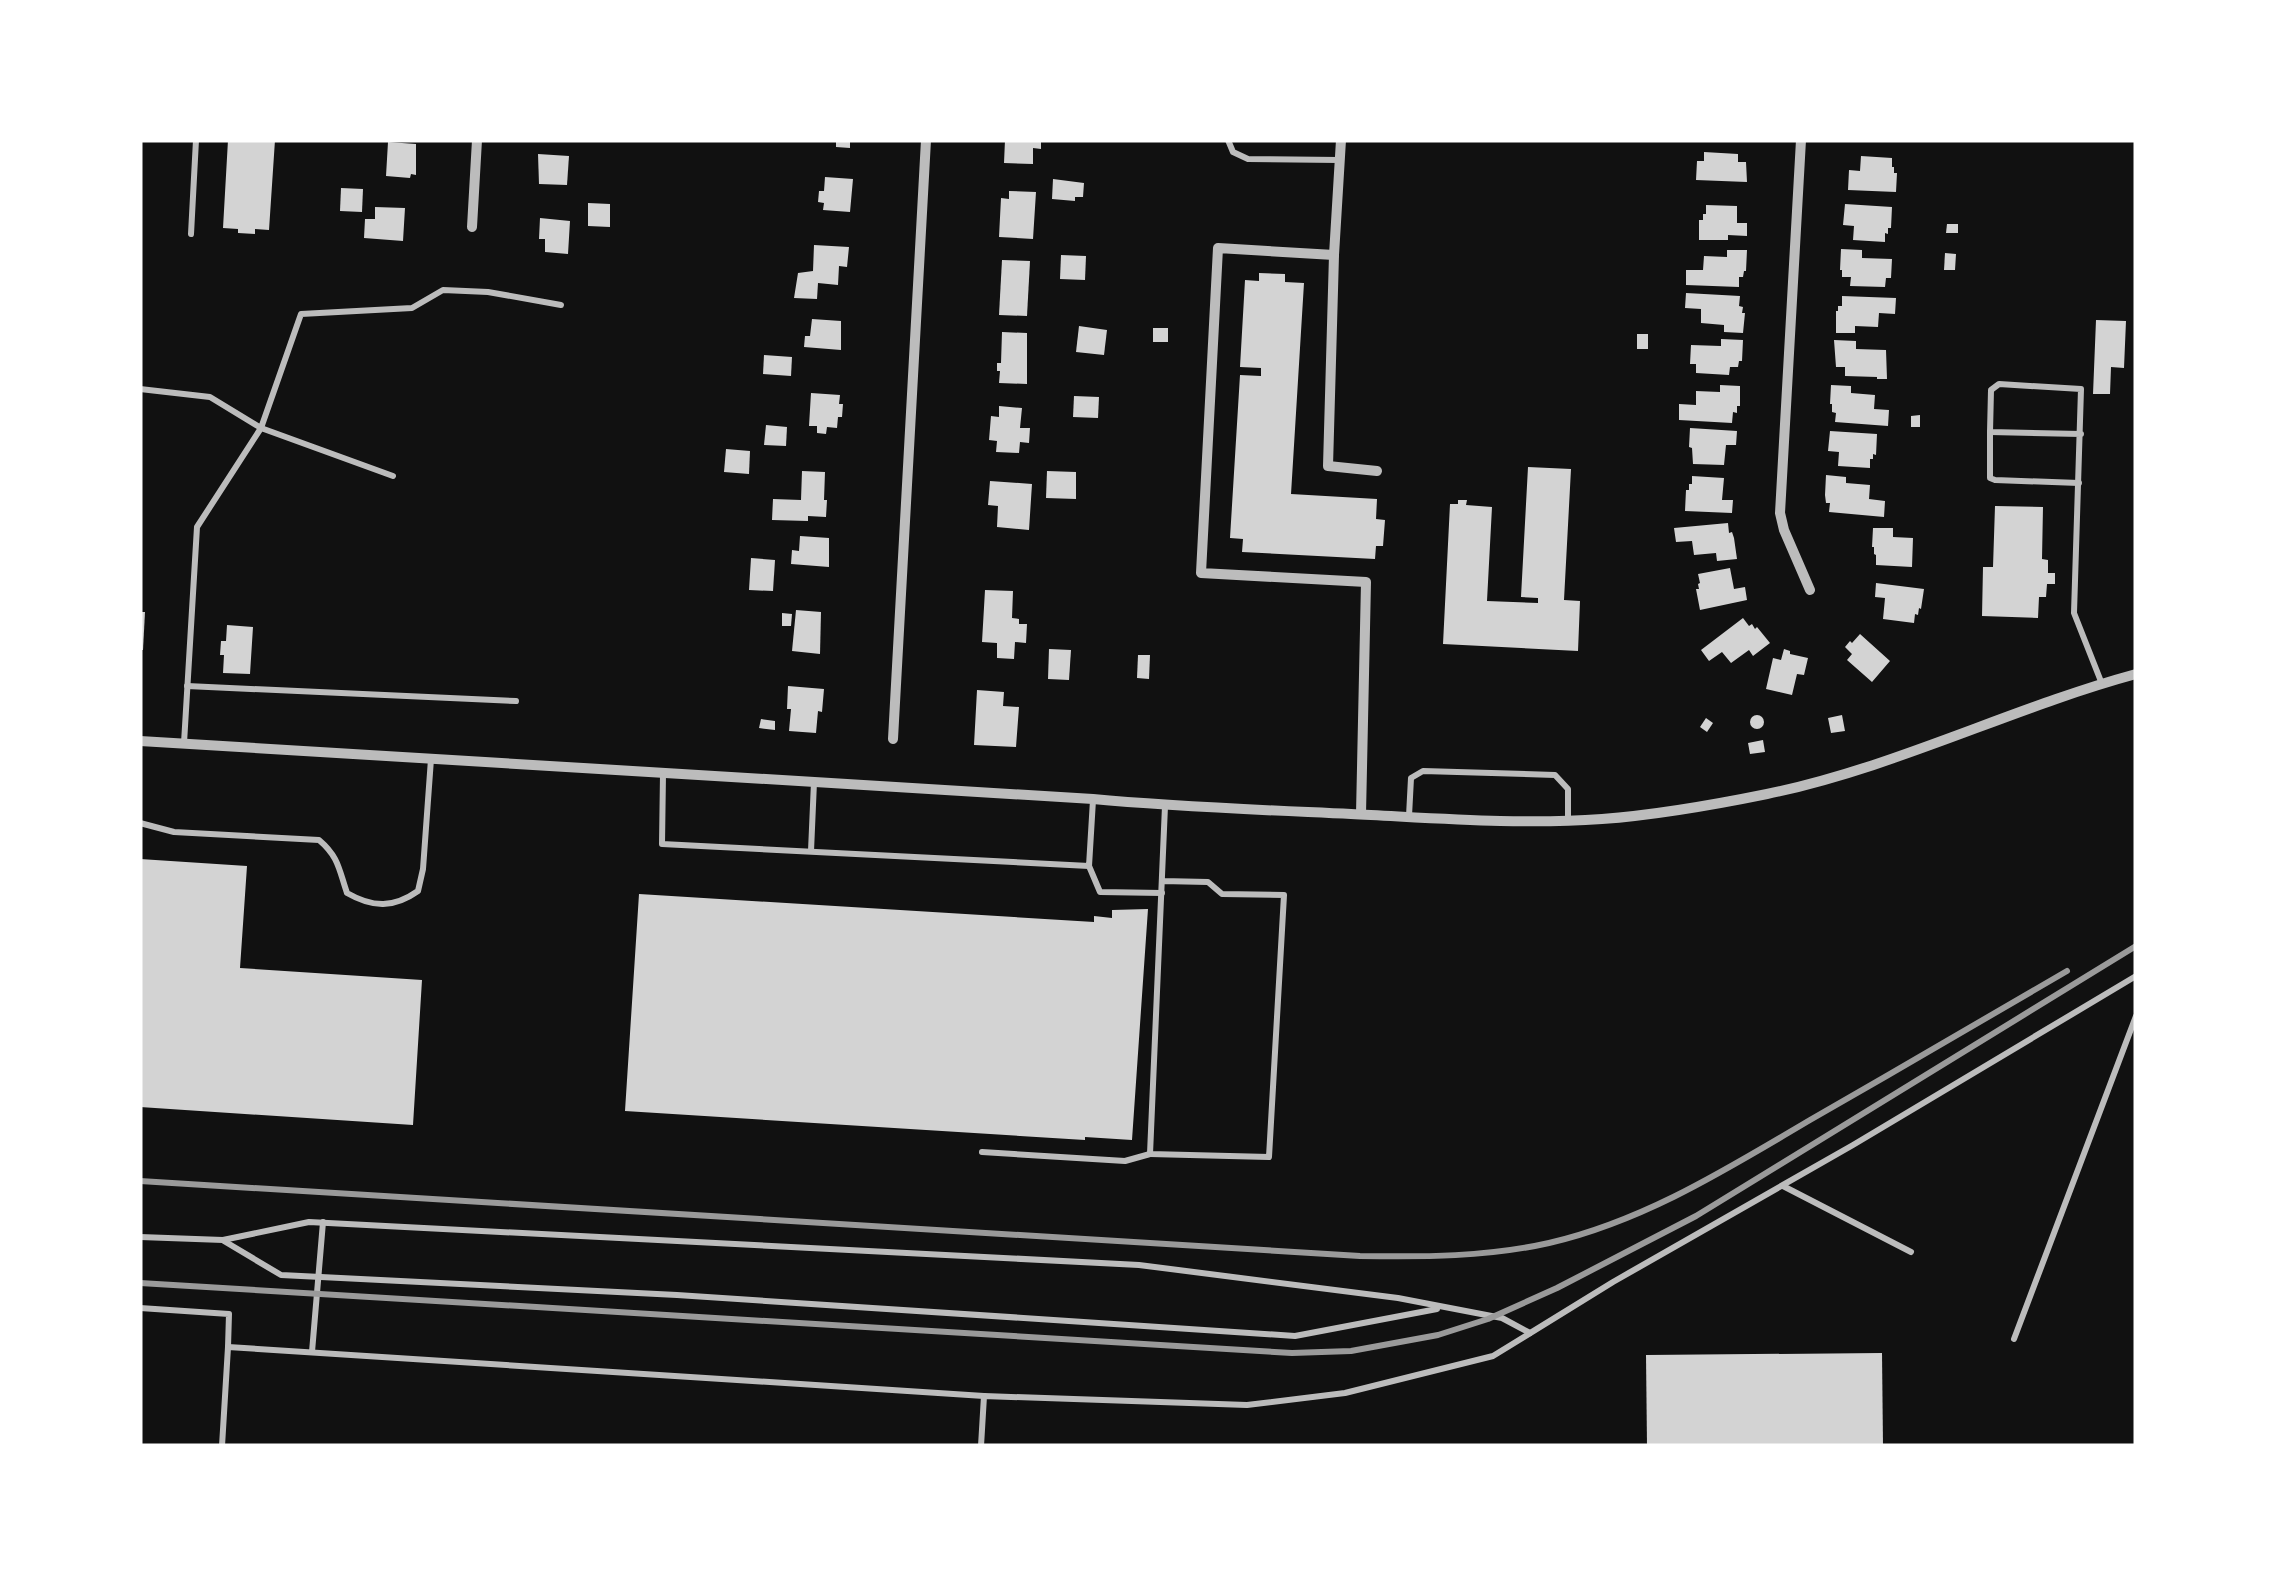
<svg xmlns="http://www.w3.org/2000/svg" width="2276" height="1586" viewBox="0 0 2276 1586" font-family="Rubik,sans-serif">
  <rect width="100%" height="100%" fill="#111"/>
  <g fill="#d3d3d3">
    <path d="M228,140H275L269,230L255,229V234L238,233V229L223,228Z"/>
    <path d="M836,140H850V148L836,147Z"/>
    <path d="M1005,140H1041V149L1033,148V164L1004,163Z"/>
    <path d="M388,142L416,144V175L411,174L410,178L386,176Z"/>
    <path d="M1704,152L1738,154V162H1746L1747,182L1696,180L1697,161H1704Z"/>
    <path d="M538,154L569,156L567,185L539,184Z"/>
    <path d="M1861,156L1892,158V167H1894V173H1897L1896,192L1848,190L1849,170L1860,171Z"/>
    <path d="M825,177L853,179L850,212L823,210L824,203L818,202L819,191H824Z"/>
    <path d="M1053,179L1084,183L1083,197H1075V201L1052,199Z"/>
    <path d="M341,188L363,189L362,212L340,211Z"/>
    <path d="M1009,191L1036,192L1033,239L999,237L1001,198L1009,199Z"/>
    <path d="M588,203L610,204V227L588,226Z"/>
    <path d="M1845,204L1892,207L1891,228H1888V234L1885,233V242L1853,240L1854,226L1843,225Z"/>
    <path d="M1706,205L1737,206V223H1747V236L1728,235V240H1699V220H1703V214H1706Z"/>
    <path d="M375,207L405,208L403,241L364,238L365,219H375Z"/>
    <path d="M540,218L570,221L568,254L545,252V239H539Z"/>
    <path d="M1947,224H1958V233H1946Z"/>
    <path d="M814,245L849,247L847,267L839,266L838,285L818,283L817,299L794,298L798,273L813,271Z"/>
    <path d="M1841,249L1862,250V258L1892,259L1891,278H1886L1885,287L1850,286L1851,277H1842V270H1840Z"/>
    <path d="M1727,250H1747L1746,271H1744L1743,277H1739V287L1686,285V270H1703L1704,256L1727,257Z"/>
    <path d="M1945,253L1956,254L1955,270H1944Z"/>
    <path d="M1061,255L1086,256L1085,280L1060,279Z"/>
    <path d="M1002,260L1030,261L1027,316L999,315Z"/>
    <path d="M1259,273L1285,274V282L1304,283L1291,494L1377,499L1376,519L1385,520L1383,546H1376L1375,559L1242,552L1243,539L1230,538L1240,375L1261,376V368L1240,367L1245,280L1259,281Z"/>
    <path d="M1686,293L1740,296L1739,306L1743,307L1742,313H1745L1743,333L1724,332V325L1701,323V309L1685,308Z"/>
    <path d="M1842,296L1896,298L1895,314L1879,313L1878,327L1855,326V333H1836V311H1838V306H1842Z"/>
    <path d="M812,319L841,321V350L804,347L805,336H810Z"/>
    <path d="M2096,320L2126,321L2124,368L2111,367L2110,394H2093Z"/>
    <path d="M1079,326L1107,330L1104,355L1076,352Z"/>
    <rect x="1153" y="328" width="15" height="14"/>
    <path d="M1002,332L1027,333V384L999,383L1000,371H997V363H1001Z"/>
    <rect x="1637" y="334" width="11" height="15"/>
    <path d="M1721,339L1743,340L1742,361H1739L1738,367H1730L1729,375L1696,373V364H1690L1691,345L1721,346Z"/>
    <path d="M1834,340L1856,341V349L1886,350L1887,379H1877V377L1845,376V367H1836Z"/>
    <path d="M764,355L792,357L791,376L763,374Z"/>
    <path d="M1720,385L1740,386V406H1737V413L1733,412L1732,423L1679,420V404L1696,405V391L1720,392Z"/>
    <path d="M1831,385L1851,386V393L1875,395L1874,409L1889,410L1888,426L1835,422L1836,413L1832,412V404H1830Z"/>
    <path d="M811,393L840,395L839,404H843L842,417H838L837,428L827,427L826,434L817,433V426H809Z"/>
    <path d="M1074,396L1099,397L1098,418L1073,417Z"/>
    <path d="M999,406L1022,408L1020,428H1030L1029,443L1020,442L1019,453L996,452L997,441L989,440L991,416L999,417Z"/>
    <path d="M1920,415V427H1911V416Z"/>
    <path d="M766,425L787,427L786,446L764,445Z"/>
    <path d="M1690,428L1737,431L1736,445H1726L1724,465L1693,464L1692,448L1689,447Z"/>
    <path d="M1830,431L1877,434L1876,455L1873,454V459H1870V468L1838,466L1839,452L1828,451Z"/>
    <path d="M726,449L750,451L749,474L724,472Z"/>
    <path d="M1528,467L1571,469L1564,600L1580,601L1578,651L1443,644L1450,504H1458V500H1467L1466,505L1492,507L1487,601L1538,603V598L1521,597Z"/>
    <path d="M802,471L825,472L824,500H827L826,517L808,516V521L772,520L773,499L801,500Z"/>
    <path d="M1047,471L1076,472V499L1046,498Z"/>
    <path d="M1826,475L1846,477V483L1870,485L1869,499L1885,501L1884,517L1829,512L1830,503H1826L1825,495Z"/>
    <path d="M1692,476L1724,478L1722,500H1733L1732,513L1685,511L1686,490H1689V484H1692Z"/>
    <path d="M990,481L1032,484L1029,530L997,527L998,506L988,505Z"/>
    <path d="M1995,506L2043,507L2042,559L2048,560V573H2055V584H2047L2046,597H2039L2038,618L1982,616L1983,567H1993Z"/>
    <path d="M1728,523L1729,533L1732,532L1734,538L1737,559L1717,561L1716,553L1694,555L1692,541L1676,542L1674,528Z"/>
    <path d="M1873,528H1893V537L1913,538L1912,567L1876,565V555L1874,554V547H1872Z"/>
    <path d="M800,536L829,538V567L791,564L792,550L799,551Z"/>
    <path d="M751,558L775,560L773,591L749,590Z"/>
    <path d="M1730,568L1734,589L1745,587L1747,600L1700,610L1696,589H1699L1698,584L1700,583L1698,574Z"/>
    <path d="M1876,583L1924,589L1921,609L1919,608L1918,615L1915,614L1914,623L1883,619L1885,598L1875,597Z"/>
    <path d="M985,590L1013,591L1012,618L1019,619V624H1027L1026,643L1015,642L1014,659L997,658V643L982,642Z"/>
    <path d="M796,610L821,612L820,654L792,651Z"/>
    <path d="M140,612H145L143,650H140Z"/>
    <path d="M782,613L792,614L791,626H782Z"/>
    <path d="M1743,618L1749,626L1752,624L1755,629L1757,627L1770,643L1753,656L1749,650L1731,663L1722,652L1709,661L1701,650Z"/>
    <path d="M227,625L253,627L250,674L223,673L224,655H220L221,641H226Z"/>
    <path d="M1860,634L1890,661L1872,682L1847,660L1852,654L1845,647L1850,641L1852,643Z"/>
    <path d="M1049,649L1071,650L1069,680L1048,679Z"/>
    <path d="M1784,649L1790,651V654L1808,658L1804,675L1797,674L1792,695L1766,689L1773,658L1781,660Z"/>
    <path d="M1138,655H1150L1149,679L1137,678Z"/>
    <path d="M788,686L824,689L822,712L818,711L816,733L789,731L791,709H787Z"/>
    <path d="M977,690L1004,692L1003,706L1019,707L1016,747L974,745Z"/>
    <path d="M1842,715L1845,731L1831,733L1828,718Z"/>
    <circle cx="1757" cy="722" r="7"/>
    <path d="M1706,718L1713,723L1707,732L1700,727Z"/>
    <path d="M761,719L775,721V730L759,728Z"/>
    <path d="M1763,740L1765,752L1750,754L1748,743Z"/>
    <path d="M140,859L247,866L240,968L422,980L413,1125L140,1107Z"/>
    <path d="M639,894L1094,922V916L1112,918V910L1148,909L1132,1140L1085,1137V1140L625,1111Z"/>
    <path d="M1882,1353L1883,1446H1647L1646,1355Z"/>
  </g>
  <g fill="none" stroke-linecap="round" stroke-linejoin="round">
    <g stroke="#bcbcbc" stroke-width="6">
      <path d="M1228,140L1233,152L1248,159L1339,160"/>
      <path d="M191,234L196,140"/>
      <path d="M140,389L210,397L261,428L301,314L412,308L443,290L488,292L561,305"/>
      <path d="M1990,432V478L1995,480L2079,483"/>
      <path d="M2081,434L1990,432L1991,390L1999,384L2081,389L2074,613L2102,684"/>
      <path d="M187,686L516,701"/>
      <path d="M184,743L197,527L261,428L393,476"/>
      <path d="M663,774L662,844L1089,866L1093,800"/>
      <path d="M1409,816L1411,778L1423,771L1555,775L1568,789V820"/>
      <path d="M140,823L174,832L319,840C339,857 339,870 347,893C373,908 394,908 418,891L423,869L431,759"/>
      <path d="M811,851L814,782"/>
      <path d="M1089,866L1100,892L1162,893"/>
      <path d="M1162,881L1208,882L1222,894L1284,895L1269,1157L1150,1154L1165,806"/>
      <path d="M982,1152L1125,1161L1150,1154"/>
      <path d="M1783,1186L1911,1252"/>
      <path d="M140,1237L223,1240L309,1222L1139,1265L1398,1298L1502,1318L1530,1333"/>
      <path d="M224,1241L281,1275L677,1295L1295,1336L1437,1309"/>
      <path d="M140,1308L229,1314L228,1347"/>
      <path d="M2014,1339L2136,1016"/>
      <path d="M312,1352L323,1222"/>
      <path d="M222,1446L228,1347L984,1396"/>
      <path d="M981,1446L984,1396L1247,1405L1345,1393L1493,1356L1613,1282L1853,1145L2136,976"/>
    </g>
    <g stroke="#bcbcbc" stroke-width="10">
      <path d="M1341,140L1334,255L1218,248L1201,573L1366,582L1361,814"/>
      <path d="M1801,140L1780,513L1784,530L1810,590"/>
      <path d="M472,227L477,140"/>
      <path d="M1334,255L1328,466L1377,471"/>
      <path d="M893,739L926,140"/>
      <path d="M140,741L1093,799C1179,807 1265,810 1351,814C1435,818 1518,825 1602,819C1657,815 1713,805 1767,794C1894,768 2011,708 2136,674"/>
    </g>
    <g stroke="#9a9a9a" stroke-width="6">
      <path d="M140,1181L1360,1256C1424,1257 1487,1257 1549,1243C1644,1221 1727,1169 1810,1120C1896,1071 1981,1021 2067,971"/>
      <path d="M140,1283L1292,1353L1351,1351L1438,1335L1488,1319L1557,1288L1696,1216L2136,946"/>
    </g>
  </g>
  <rect width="2276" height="1586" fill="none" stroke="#ffffff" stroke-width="285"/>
</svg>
